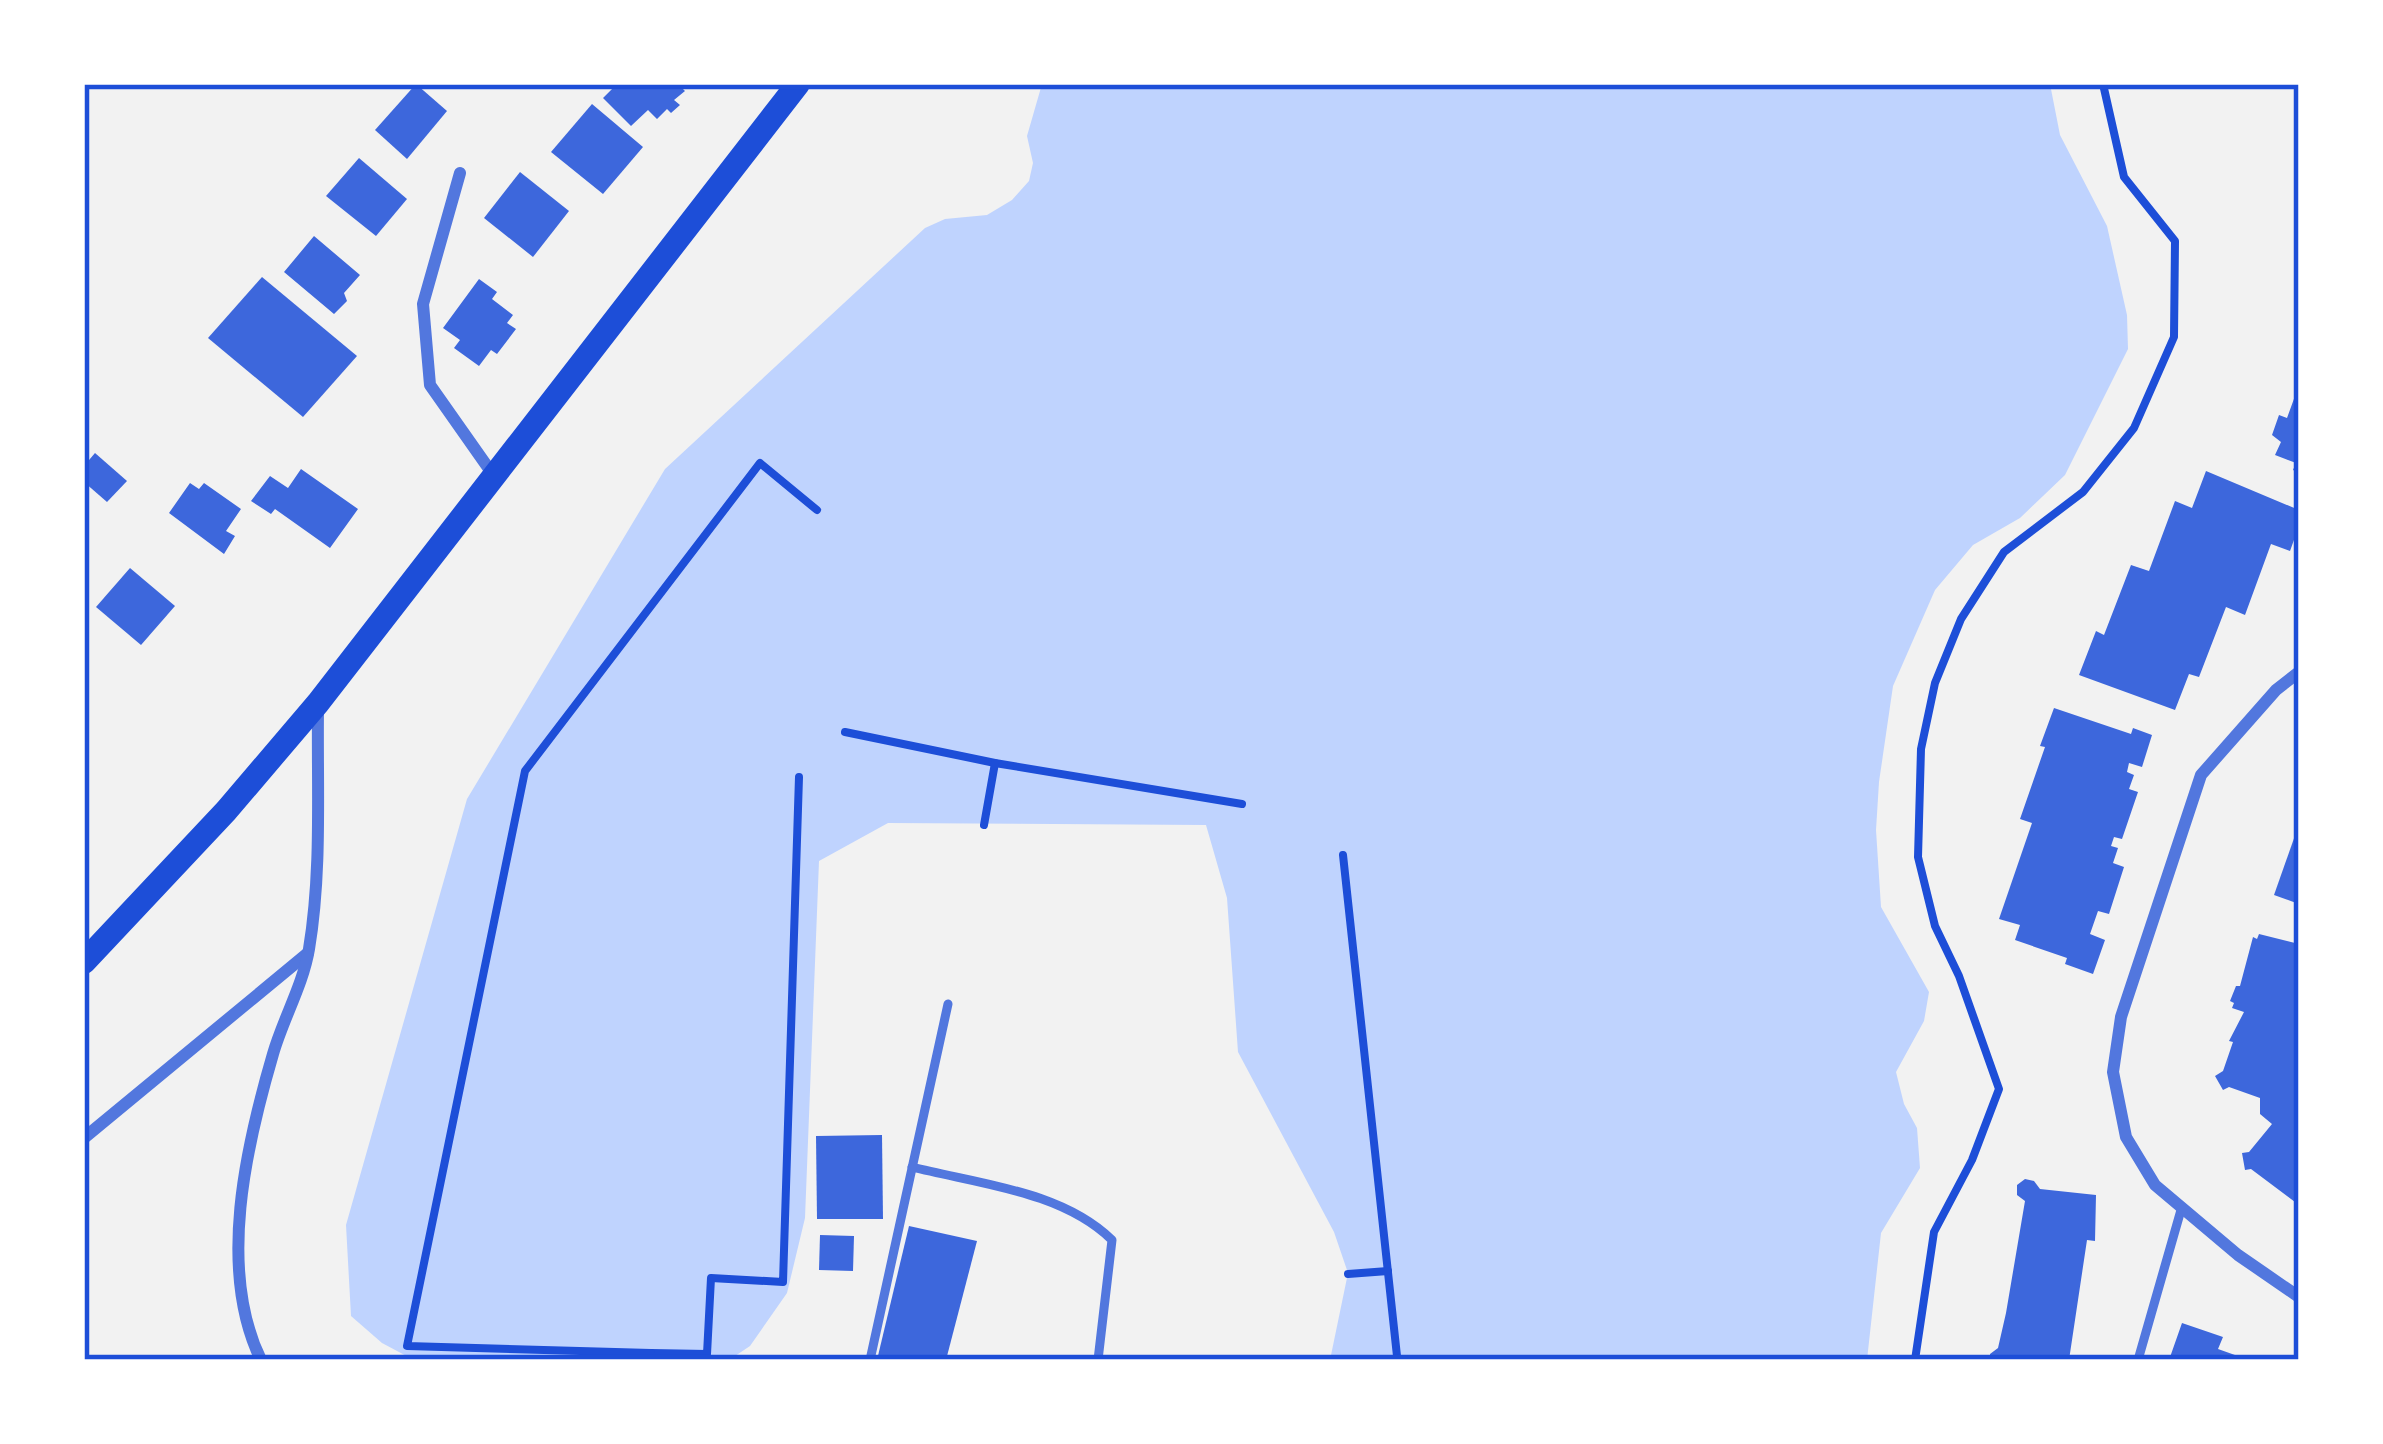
<svg xmlns="http://www.w3.org/2000/svg" width="2383" height="1444" viewBox="0 0 2383 1444" font-family="Commissioner,sans-serif">
  <rect width="100%" height="100%" fill="#f2f2f2"/>
  <path fill="#bfd3fe" d="M1042,84H2050L2060,135L2107,226L2127,315L2128,349L2065,475L2020,518L1973,545L1935,590L1893,686L1879,782L1876,830L1881,907L1929,992L1924,1021L1896,1072L1904,1104L1917,1128L1920,1168L1881,1233L1867,1360H1330L1348,1273L1334,1232L1238,1052L1227,898L1206,825L888,823L819,861L805,1218L787,1293L750,1346L729,1360H414L382,1343L351,1316L346,1225L467,799L665,469L925,228L945,219L987,215L1012,200L1029,181L1033,163L1027,136Z"/>
  <g fill="#3d67dc">
    <path d="M416,84L447,111L407,159L375,130Z"/>
    <path d="M617,84H678L685,91L674,100L680,105L671,113L667,109L657,119L648,110L631,126L603,98Z"/>
    <path d="M592,104L643,147L603,194L551,152Z"/>
    <path d="M359,158L407,199L376,236L326,196Z"/>
    <path d="M520,172L569,211L533,257L484,218Z"/>
    <path d="M314,236L360,275L344,293L347,301L334,314L284,272Z"/>
    <path d="M262,277L357,356L303,417L208,338Z"/>
    <path d="M479,279L497,292L492,299L513,315L507,323L516,329L497,354L491,350L479,366L454,348L460,340L443,328Z"/>
    <path d="M2295,396L2299,398V473L2293,470L2296,463L2275,455L2281,442L2272,435L2279,415L2287,418Z"/>
    <path d="M95,453L127,481L107,502L84,482V466Z"/>
    <path d="M301,469L358,509L330,548L275,509L271,514L251,501L270,476L288,488Z"/>
    <path d="M2206,471L2299,510V526L2290,551L2271,544L2245,615L2226,607L2199,677L2189,674L2175,710L2079,675L2096,631L2104,635L2131,565L2149,571L2175,501L2192,508Z"/>
    <path d="M190,483L199,489L204,483L241,509L226,531L235,536L224,554L169,513Z"/>
    <path d="M130,568L175,606L141,645L96,607Z"/>
    <path d="M2054,708L2131,734L2133,728L2152,735L2142,767L2129,763L2127,772L2134,775L2129,789L2138,792L2122,839L2114,837L2111,846L2118,848L2113,863L2124,867L2109,914L2098,911L2090,934L2105,940L2093,974L2065,964L2067,958L2015,940L2020,925L1999,919L2032,823L2020,819L2045,747L2040,746Z"/>
    <path d="M2298,827H2299V904L2274,895Z"/>
    <path d="M2259,934L2299,944V1089L2294,1103L2299,1107V1205L2251,1169L2245,1170L2242,1153L2249,1152L2272,1124L2260,1114V1098L2229,1087L2223,1090L2215,1076L2223,1071L2233,1042L2229,1041L2244,1012L2232,1008L2234,1003L2230,1001L2236,986H2240L2253,937L2257,939Z"/>
    <path d="M882,1135L883,1219H817L816,1136Z"/>
    <path d="M2025,1179L2034,1181L2040,1189L2096,1195L2095,1241L2087,1240L2069,1360H1990V1354L1998,1348L2006,1313L2025,1201L2017,1195V1185Z"/>
    <path d="M909,1226L977,1241L946,1360H877Z"/>
    <path d="M820,1235L854,1236L853,1271L819,1270Z"/>
    <path d="M2182,1323L2223,1337L2218,1349L2249,1360H2169Z"/>
  </g>
  <g fill="none" stroke-linecap="round" stroke-linejoin="round">
    <g stroke="#1d4ed8" stroke-width="8">
      <path d="M845,732L995,763L1242,804"/>
      <path d="M984,825L995,763"/>
      <path d="M1343,855L1397,1356"/>
      <path d="M1348,1274L1388,1271"/>
      <path d="M651,1353L707,1354L711,1278L783,1282L799,777"/>
      <path d="M651,1360V1353L407,1346L525,771L760,463L817,510"/>
      <path d="M1915,1360L1934,1232L1972,1160L1999,1089L1959,976L1935,926L1918,857L1921,749L1935,683L1961,619L2004,552L2083,492L2134,428L2174,337L2175,241L2124,177L2103,84"/>
    </g>
    <g stroke="#5277de" stroke-width="9">
      <path d="M912,1167C979,1184 1062,1191 1112,1240L1098,1360"/>
      <path d="M870,1360L948,1004"/>
      <path d="M2138,1360L2181,1210"/>
    </g>
    <g stroke="#5277de" stroke-width="12">
      <path d="M460,173L423,304L430,385L494,476"/>
      <path d="M2299,672L2276,690L2201,775L2121,1017L2113,1072L2126,1137L2155,1185L2238,1255L2299,1297"/>
      <path d="M84,1138L308,953"/>
      <path d="M261,1360C217,1270 246,1146 273,1054C283,1019 303,985 309,949C322,871 317,788 318,709"/>
    </g>
    <path stroke="#1d4ed8" stroke-width="24" d="M84,962L226,811L318,703L798,84"/>
  </g>
  <rect width="2383" height="1444" fill="none" stroke="#ffffff" stroke-width="174"/>
  <rect x="87" y="87" width="2209" height="1270" fill="none" stroke="#1d4ed8" stroke-width="4.5"/>
</svg>
